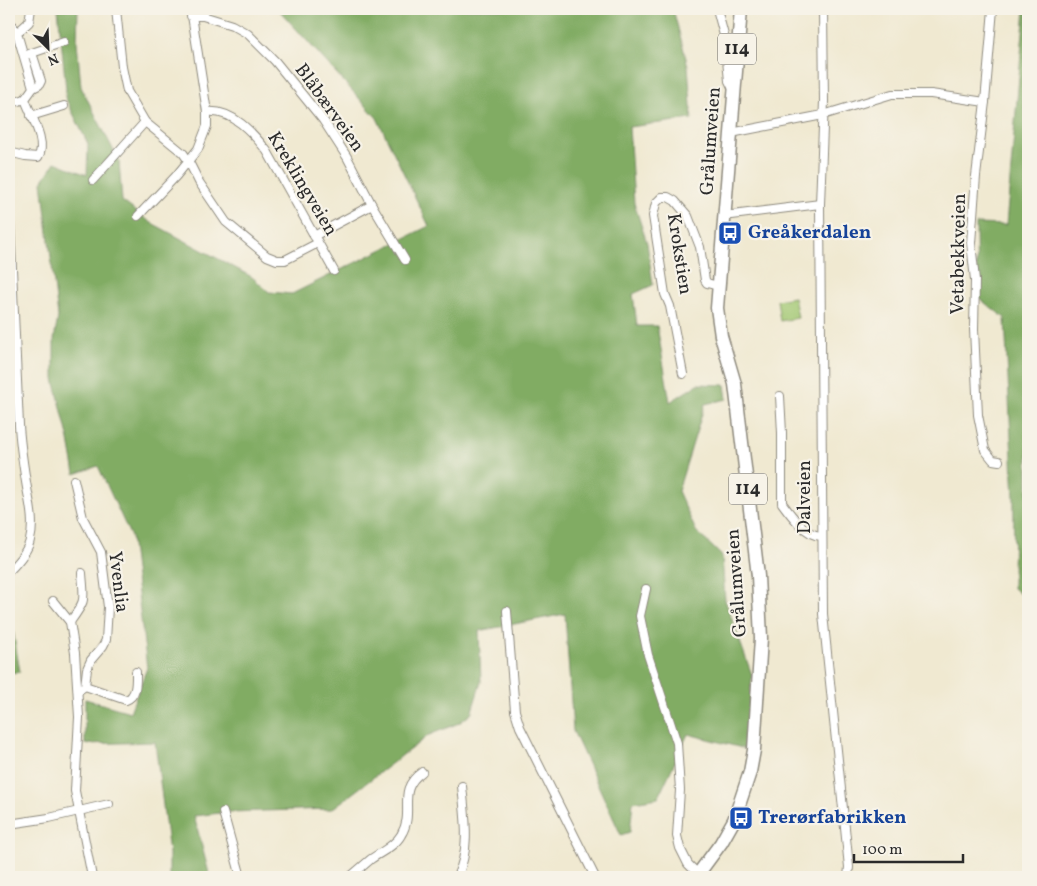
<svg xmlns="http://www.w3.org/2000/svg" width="1037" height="886" viewBox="0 0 1037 886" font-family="Vollkorn,serif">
  <rect width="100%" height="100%" fill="#f7f3e8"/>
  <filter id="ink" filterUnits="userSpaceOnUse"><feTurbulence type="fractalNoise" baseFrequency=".02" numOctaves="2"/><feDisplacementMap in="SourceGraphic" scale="10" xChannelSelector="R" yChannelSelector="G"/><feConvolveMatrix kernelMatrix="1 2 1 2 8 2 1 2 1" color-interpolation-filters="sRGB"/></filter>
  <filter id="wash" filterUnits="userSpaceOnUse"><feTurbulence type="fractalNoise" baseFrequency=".0096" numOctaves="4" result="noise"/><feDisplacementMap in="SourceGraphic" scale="20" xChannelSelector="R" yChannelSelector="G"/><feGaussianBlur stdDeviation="1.12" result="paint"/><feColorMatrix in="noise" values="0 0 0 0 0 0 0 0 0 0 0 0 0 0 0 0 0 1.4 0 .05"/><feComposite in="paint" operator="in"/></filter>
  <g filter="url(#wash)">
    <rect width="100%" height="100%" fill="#f0e9d1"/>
    <path fill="#a2c772" stroke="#66794e" d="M794,297L798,318L780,321L777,300Z"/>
    <g fill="#81ac64" stroke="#566c48">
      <path d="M58,9H78L77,42L81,87L119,161L122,201L150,222L252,277L269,292L292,294L429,226L377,118L278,9H673L688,66L692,119L629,127L634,203L647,243L653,285L633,294L637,326H657L670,402L698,384L725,385L727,399L705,404L678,491L696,531L722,556L725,600L752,675L746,749L688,734L658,798L633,802L630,832L621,835L573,731L565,614L479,631L481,682L471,714L459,723L429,735L332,809L229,812L194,816L210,877H169V853L155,742L85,744V699L130,712L147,668L131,537L98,466L75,474L69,440L54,379V340L58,317L42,182L55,162L87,175L88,144L65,97L66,89Z"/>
      <path d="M1025,9H1028V601L1013,588L1014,499L1005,318L977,297L976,224L1006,225Z"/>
      <path d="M9,622L12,624L20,672L9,673Z"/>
    </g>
  </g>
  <g filter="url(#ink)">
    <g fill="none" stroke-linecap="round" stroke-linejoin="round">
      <g stroke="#8e8a7e" stroke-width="10">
        <g id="street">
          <path d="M116,9L122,67L127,91L145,122L183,153L188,160L199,182L226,222L267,256L277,260H285L318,243"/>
          <path d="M717,9L725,39L729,81L732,87"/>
          <path d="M823,9L824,101L820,204L823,614L849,867L848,877"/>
          <path d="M993,9L985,102L976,176L971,243L975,280L974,329L978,415L985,450L993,460L999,461"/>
          <path d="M191,16H203L232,25L248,34L275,61L323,120L347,157L372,205L405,260"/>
          <path d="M9,21L17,33L32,84L33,88L25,99C30,114 48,143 38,157L25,156L9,152"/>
          <path d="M17,33L29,22L31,9"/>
          <path d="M32,53L41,81L39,85L33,88"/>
          <path d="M29,54L64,42"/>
          <path d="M9,104L25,99"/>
          <path d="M207,112C232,109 253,133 267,151L334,271"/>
          <path d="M31,116L64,106"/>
          <path d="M736,132L823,115L892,94H931L985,102"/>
          <path d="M93,180L145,122"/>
          <path d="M9,201L19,425C20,444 23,463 26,482C29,501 35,521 30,540C28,551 17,563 9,571"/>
          <path d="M138,216L176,176L198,149L207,126V112L191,9"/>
          <path d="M724,216L820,204"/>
          <path d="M314,236L372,205"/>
          <path d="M683,374L670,306L665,294L653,216L656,203L662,197H668L675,201L688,216L700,247L705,280L707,283L718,286"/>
          <path d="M780,396L782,433V503C790,514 806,536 821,536"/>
          <path d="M74,480L83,518L101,552L108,607L106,640L103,646L91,660L87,669L85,686L78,691"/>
          <path d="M646,589L640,616L648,655L677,743L680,790L677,836L680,848L688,864L698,874"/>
          <path d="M53,601L70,622L75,653L79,717L75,791L92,877"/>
          <path d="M507,611L515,711L520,727L595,877"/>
          <path d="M70,622C87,599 84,601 82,573"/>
          <path d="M85,686L126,700C137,696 136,683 136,672"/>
          <path d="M223,812L241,877"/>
          <path d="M9,824L49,818L109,804"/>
          <path d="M350,877C357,871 364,865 371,859C381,852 395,846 401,835C416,811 395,791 422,772"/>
          <path d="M457,877C471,848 465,817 462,786"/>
        </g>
      </g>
      <g stroke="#8e8a7e" stroke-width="15">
        <path id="primary" d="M696,877L721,843L734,820L750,772L754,750L761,638L758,576L735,384L721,336L717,308L741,9"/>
      </g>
      <use href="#street" stroke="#fff" stroke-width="8"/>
      <use href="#primary" stroke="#fff" stroke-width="12"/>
    </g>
  </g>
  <defs>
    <g id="bus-square" transform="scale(1.25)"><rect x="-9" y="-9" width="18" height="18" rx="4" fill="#1a4fb4" stroke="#f7f3e8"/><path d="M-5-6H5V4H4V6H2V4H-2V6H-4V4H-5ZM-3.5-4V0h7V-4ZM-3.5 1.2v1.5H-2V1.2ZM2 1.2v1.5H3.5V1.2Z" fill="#fff"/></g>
  </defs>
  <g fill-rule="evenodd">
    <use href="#bus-square" x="730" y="233"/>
    <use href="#bus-square" x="741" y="818"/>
  </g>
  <g text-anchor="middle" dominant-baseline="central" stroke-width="4.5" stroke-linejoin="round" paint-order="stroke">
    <g fill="#f7f3e8" stroke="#686764" stroke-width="1">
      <rect x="718" y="33.5" width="38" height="31" rx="4"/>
      <rect x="729" y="473.5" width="38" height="31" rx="4"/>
    </g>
    <g font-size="18" font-weight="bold" fill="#2b2b2b">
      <text x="737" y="49">114</text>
      <text x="748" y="489">114</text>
    </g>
    <g font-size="19" fill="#2b2b2b" stroke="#f7f3e8">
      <text transform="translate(329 108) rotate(54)">Blåbærveien</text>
      <text transform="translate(711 141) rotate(-86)">Grålumveien</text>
      <text transform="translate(302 184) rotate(59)">Kreklingveien</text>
      <text transform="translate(679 254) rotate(81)">Krokstien</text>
      <text transform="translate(959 254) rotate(-89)">Vetabekkveien</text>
      <text transform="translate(805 497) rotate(-90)">Dalveien</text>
      <text transform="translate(118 582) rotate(83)">Yvenlia</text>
      <text transform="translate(737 583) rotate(-94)">Grålumveien</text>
    </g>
    <g font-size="19" font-weight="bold" fill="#164399" stroke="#f7f3e8" text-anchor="start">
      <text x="748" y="233">Greåkerdalen</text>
      <text x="758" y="818">Trerørfabrikken</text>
    </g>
  </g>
  <rect width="1037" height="886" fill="none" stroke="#f7f3e8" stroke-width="30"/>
  <g transform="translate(48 48) rotate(156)" stroke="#f7f3e8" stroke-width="4" paint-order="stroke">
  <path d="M0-4L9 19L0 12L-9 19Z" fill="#2b2b2b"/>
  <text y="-8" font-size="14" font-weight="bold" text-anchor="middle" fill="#2b2b2b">N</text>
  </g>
  <path d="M854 854v8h109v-8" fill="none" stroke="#2b2b2b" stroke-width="2.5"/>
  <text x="862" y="854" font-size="15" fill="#2b2b2b" stroke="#f7f3e8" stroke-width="4" paint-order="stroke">100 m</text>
</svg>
